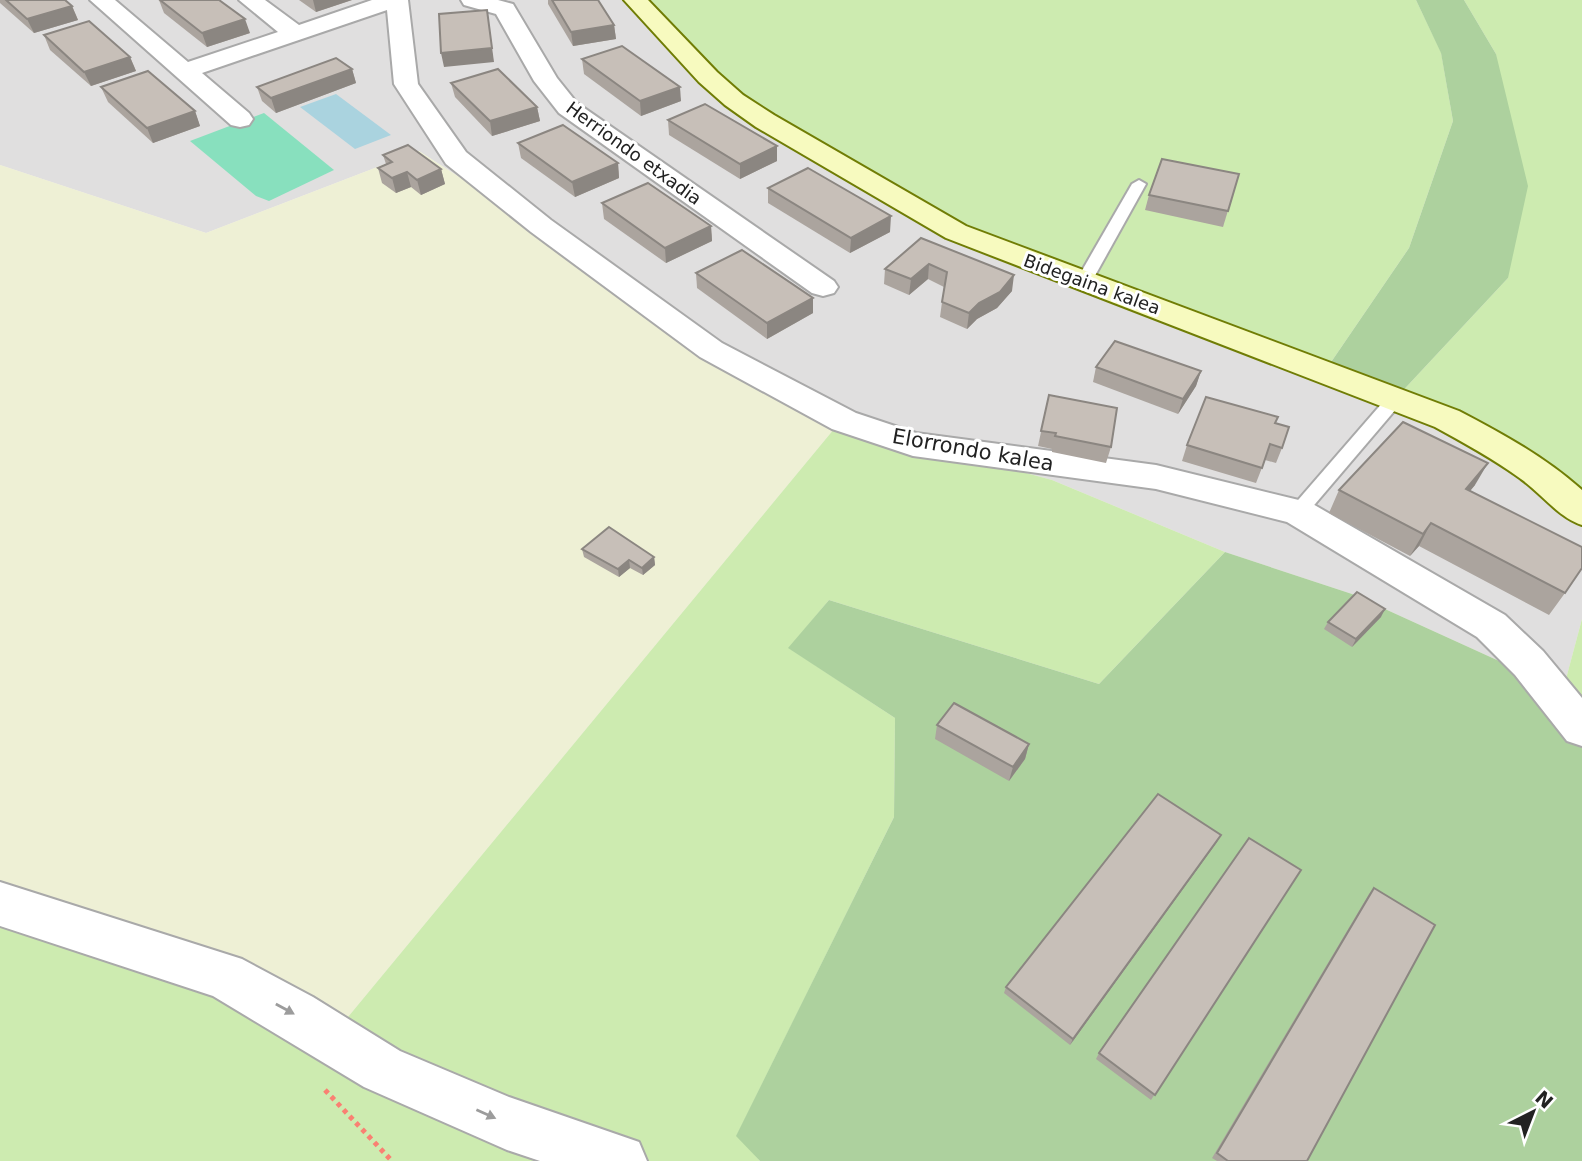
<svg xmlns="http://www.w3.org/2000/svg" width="1582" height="1161" viewBox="0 0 1582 1161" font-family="'DejaVu Sans',sans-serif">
  <rect width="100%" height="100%" fill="#f2efe9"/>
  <path fill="#e0dfdf" d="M0,0H635L1396,398L1582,512V619L1563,690L1352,594L1225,552L1052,480L839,423L419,151L206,233L0,165Z"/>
  <path fill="#eef0d5" d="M419,151L839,423L329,1040L0,882V165L206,233Z"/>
  <g fill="#cdebb0">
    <path d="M635,0H1416L1441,52L1453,121L1409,248L1325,371L1019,258L765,121Z"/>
    <path d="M1464,0H1582V512L1396,398L1508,278L1496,54Z"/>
    <path d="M839,423L1052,480L1225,552L1099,684L829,600L789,648L895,718L894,817L737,1135L760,1161H0V882L329,1040Z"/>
    <path d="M1582,619V708L1563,690Z"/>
  </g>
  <g fill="#add19e">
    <path d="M1416,0H1464L1496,54L1528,186L1508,278L1396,398L1325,371L1409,248L1453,121L1441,53Z"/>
    <path d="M1225,552L1352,594L1563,690L1582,708V1161H760L736,1136L894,817L895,718L788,648L829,600L1099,684Z"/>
  </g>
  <path fill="#88e0be" d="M264,113L334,170L269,201L256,196L190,141Z"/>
  <path fill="#aad3df" d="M336,94L391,135L355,149L300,107Z"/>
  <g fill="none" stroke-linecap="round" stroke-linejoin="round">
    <g stroke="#a9a9a9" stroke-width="4">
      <g id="lane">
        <path d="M1139,180L1146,184L1092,281L1084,286L1079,284L1076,281L1132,184Z"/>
        <path d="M1396,392L1402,394L1404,398L1402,402L1304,517H1292L1289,512L1292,507L1390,394Z"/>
      </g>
    </g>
    <g stroke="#a9a9a9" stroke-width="4">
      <g id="street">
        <path d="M90,0H115L188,62L278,32L239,0H265L299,25L372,0H408L418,84L466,152L551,220L722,343L856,413L916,433L1156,465L1311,503L1505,615L1543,651L1582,698V746L1567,741L1515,675L1477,637L1287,522L1156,489L913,456L832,429L700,357L531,232L446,164L394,84L387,10L202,73L249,113L253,119L249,125L240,127L231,125Z"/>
        <path d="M461,0H498L513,4L557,78L577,103L834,281L838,287L834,293L823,296L812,293L559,113L534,81L496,14L464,5Z"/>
        <path d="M0,882L242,959L313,997L400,1051L509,1097L639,1142L647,1161H540L507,1150L364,1087L213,996L0,926Z"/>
      </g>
    </g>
    <g stroke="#707d05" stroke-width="4">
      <path id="secondary" d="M624,0H648L717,72L743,95L774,115L966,226L1459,411C1503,434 1545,457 1582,490V525C1559,518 1541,493 1521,479C1494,459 1464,443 1435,427L946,238L756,127L725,105L699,82Z"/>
    </g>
    <path stroke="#fa8072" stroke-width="5" stroke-dasharray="4.5 4.5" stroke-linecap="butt" d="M325,1090L392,1161"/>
    <use href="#lane" fill="#fff" fill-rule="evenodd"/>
    <use href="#street" fill="#fff" fill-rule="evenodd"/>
    <use href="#secondary" fill="#f7fabf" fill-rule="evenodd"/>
  </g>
  <g fill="#aba49e">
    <path d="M0,0H65L72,6L78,20L34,33L0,3Z"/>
    <path d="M159,0L250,33L207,47L164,13Z"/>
    <path d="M299,0H352L316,12Z"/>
    <path d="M548,0H598L614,25L616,39L573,46L548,4Z"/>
    <path d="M44,35L130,57L136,71L91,86L50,50Z"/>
    <path d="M582,59L681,101L641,116L584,74Z"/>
    <path d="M352,69L356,83L276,113L262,101L257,87Z"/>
    <path d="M451,83L537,107L540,121L492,136L455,97Z"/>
    <path d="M101,87L195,111L200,126L153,143L108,102Z"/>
    <path d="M668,120L777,161L740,179L669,135Z"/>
    <path d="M518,143L618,163L619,178L575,197L521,158Z"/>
    <path d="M383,155L441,169L445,184L421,195L411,187L396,193L382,183L378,168L386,164Z"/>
    <path d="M1239,174L1223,227L1145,210L1149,195Z"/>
    <path d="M768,188L890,232L850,253L768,203Z"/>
    <path d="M602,203L711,226L712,241L666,263L604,219Z"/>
    <path d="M921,238L1012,291L997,308L977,319L967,329L940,317L944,287L928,279L909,295L884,284L885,269Z"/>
    <path d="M696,273L813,313L767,339L697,288Z"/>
    <path d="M1096,367L1201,371L1196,386L1178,414L1093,382Z"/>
    <path d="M1049,395L1111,447L1106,463L1052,452V449L1038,446Z"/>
    <path d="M1275,423L1282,448L1276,463L1265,460L1256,483L1182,461L1187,445Z"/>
    <path d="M1475,485L1470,491L1565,593L1549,615L1419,546L1410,556L1329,513L1339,490Z"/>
    <path d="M582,549L654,557L655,565L643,575L630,568L619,577L584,557Z"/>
    <path d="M1381,617L1352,647L1324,629L1328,622Z"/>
    <path d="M937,725L1029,744L1025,759L1009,781L935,739Z"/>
    <path d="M1217,842L1070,1045L1004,993L1006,987Z"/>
    <path d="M1301,870L1151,1100L1096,1059L1099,1053Z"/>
    <path d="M1374,888L1307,1161H1217L1212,1158L1369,894Z"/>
  </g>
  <g fill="#8b8681">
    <path d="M313,0H352L316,12Z"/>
    <path d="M72,6L78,20L34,33L27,19Z"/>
    <path d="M487,10L494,62L444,67L441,53Z"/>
    <path d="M245,19L250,33L207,47L202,33Z"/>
    <path d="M614,25L616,39L573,46L571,32Z"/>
    <path d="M130,57L136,71L91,86L84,72Z"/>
    <path d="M352,69L356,83L276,113L271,98Z"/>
    <path d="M680,87L681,101L641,116L640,101Z"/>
    <path d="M537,107L540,121L492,136L490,121Z"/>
    <path d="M195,111L200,126L153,143L147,128Z"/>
    <path d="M777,146V161L740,179V164Z"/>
    <path d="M618,163L619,178L575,197L572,182Z"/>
    <path d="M441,169L445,184L421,195L417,180Z"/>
    <path d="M407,172L411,187L396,193L392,178Z"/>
    <path d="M891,216L890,232L850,253L851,238Z"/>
    <path d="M711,226L712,241L666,263L665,248Z"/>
    <path d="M929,264L928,279L909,295L911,279Z"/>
    <path d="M1014,275L1012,291L997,308L977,319L967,329L969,313L979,303Z"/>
    <path d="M813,298V313L767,339V323Z"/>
    <path d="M1201,371L1196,386L1178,414L1183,399Z"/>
    <path d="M1488,463L1475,485L1453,511L1466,489Z"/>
    <path d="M1431,523L1419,546L1410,556L1423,534Z"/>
    <path d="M654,557L655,565L643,575L642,568Z"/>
    <path d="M629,560L630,568L619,577L618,569Z"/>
    <path d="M1385,609L1381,617L1352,647L1356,639Z"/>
    <path d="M1029,744L1025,759L1009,781L1013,767Z"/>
    <path d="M1221,835L1217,842L1070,1045L1073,1039Z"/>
  </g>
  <g fill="#c7bfb8" stroke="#8b8681" stroke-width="2">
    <path d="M6,0H65L72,6L27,19Z"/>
    <path d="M160,0H219L245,19L202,33Z"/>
    <path d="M552,0H598L614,25L571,32Z"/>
    <path d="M487,10L492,48L441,53L439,14Z"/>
    <path d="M89,21L130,57L84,72L44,35Z"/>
    <path d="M622,46L680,87L640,101L582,59Z"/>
    <path d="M336,58L352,69L271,98L257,87Z"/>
    <path d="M498,69L537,107L490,121L451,83Z"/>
    <path d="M148,71L195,111L147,128L101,87Z"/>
    <path d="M705,104L777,146L740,164L668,120Z"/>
    <path d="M563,125L618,163L572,182L518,143Z"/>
    <path d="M408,145L441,169L417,180L407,172L392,178L378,168L392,162L383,155Z"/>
    <path d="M1162,159L1239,174L1228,211L1149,195Z"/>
    <path d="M808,168L891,216L851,238L768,188Z"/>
    <path d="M648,183L711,226L665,248L602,203Z"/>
    <path d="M921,238L1014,275L1000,292L979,303L969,313L942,302L947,272L929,264L911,279L885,269Z"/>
    <path d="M742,250L813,298L767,323L696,273Z"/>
    <path d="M1115,341L1201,371L1183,399L1096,367Z"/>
    <path d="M1049,395L1117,408L1111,447L1055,436L1056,433L1041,431Z"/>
    <path d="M1206,397L1278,417L1275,423L1289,427L1282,448L1270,444L1262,468L1187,445Z"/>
    <path d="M1403,422L1488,463L1466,489L1582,547V568L1565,593L1431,523L1423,534L1339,490Z"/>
    <path d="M609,527L654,557L642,568L629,560L618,569L582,549Z"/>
    <path d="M1357,592L1385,609L1356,639L1328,622Z"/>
    <path d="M954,703L1029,744L1013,767L937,725Z"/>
    <path d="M1158,794L1221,835L1073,1039L1006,987Z"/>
    <path d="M1249,838L1301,870L1155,1095L1099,1053Z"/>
    <path d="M1374,888L1435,925L1307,1161H1228L1217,1153Z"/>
  </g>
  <defs><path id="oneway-solid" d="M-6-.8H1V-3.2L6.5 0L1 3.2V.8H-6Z" transform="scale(1.75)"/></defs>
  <g fill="#9c9c9c">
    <use href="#oneway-solid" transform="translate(285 1009) rotate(29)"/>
    <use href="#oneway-solid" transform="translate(486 1114) rotate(24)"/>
  </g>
  <g text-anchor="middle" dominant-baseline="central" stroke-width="6" stroke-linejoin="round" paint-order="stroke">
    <g font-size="18" fill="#222" stroke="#fff">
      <text transform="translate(634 153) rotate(36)">Herriondo etxadia</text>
      <text transform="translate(1092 284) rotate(20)">Bidegaina kalea</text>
    </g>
    <g font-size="21" fill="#222" stroke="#fff">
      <text transform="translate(973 450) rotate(10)">Elorrondo kalea</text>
    </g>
  </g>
  <g transform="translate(1533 1112) rotate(42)" stroke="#ffffff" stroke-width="5" paint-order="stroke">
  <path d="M0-5L12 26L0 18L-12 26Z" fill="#222222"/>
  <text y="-10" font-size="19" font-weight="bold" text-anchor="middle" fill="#222222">N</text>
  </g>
</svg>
